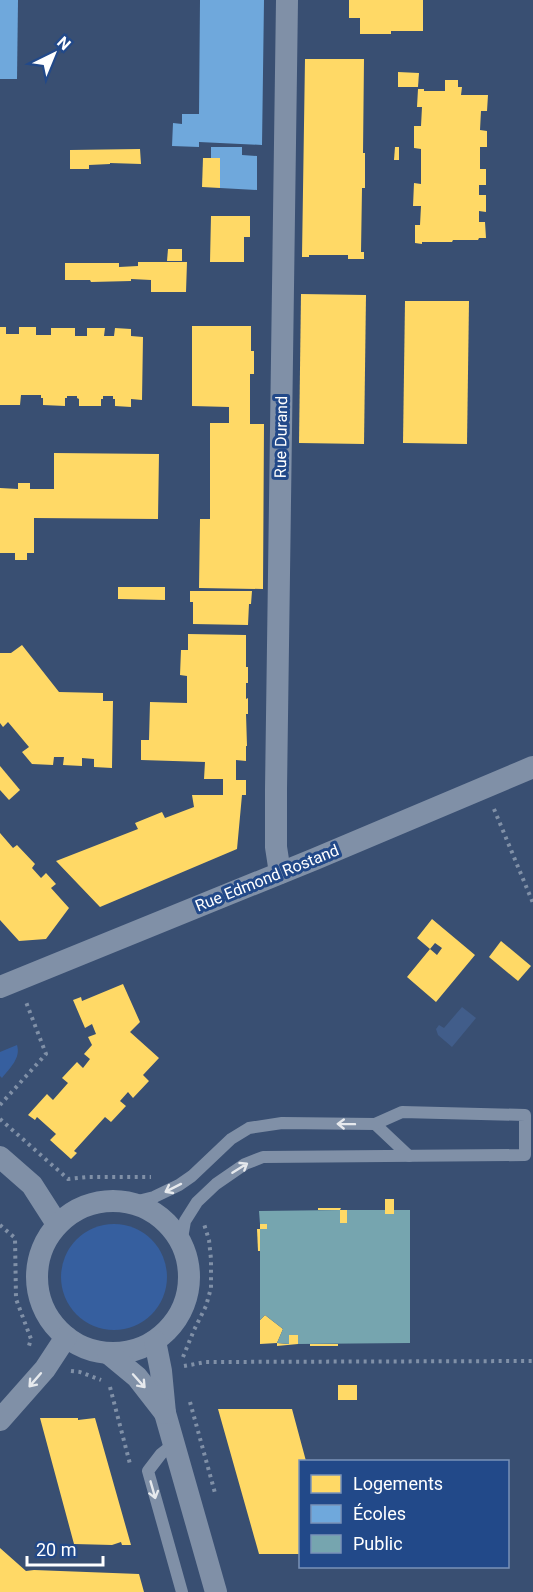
<svg xmlns="http://www.w3.org/2000/svg" width="533" height="1592" viewBox="0 0 533 1592" font-family="Roboto,sans-serif">
  <rect width="100%" height="100%" fill="#394f72"/>
  <g fill="#365f9f">
    <path d="M17,1045C21,1058 10,1068 2,1078L0,1076V1052Z"/>
    <circle cx="114" cy="1277" r="53"/>
  </g>
  <path fill="#415d8a" d="M462,1007L476,1018L452,1047L438,1035L436,1029L439,1025L444,1028Z"/>
  <g fill="#ffd966">
    <path d="M349,0H423V31H391V34H360V18H349Z"/>
    <path d="M305,59H364L363,153H365V188H362L361,252H364V259H348V255H309V257H302Z"/>
    <path d="M398,72L419,73L418,87H398Z"/>
    <path d="M445,80H458V87H462L461,95H488L487,111H481L480,130L487,131V147H480V169H486V185H479V195H486V212L479,211V222H485L486,238H479L478,240H453L452,242H422V244L415,243V225H420L421,206H413L414,183L421,184V149L414,148V126H421L422,107H417L418,89H424V91H445Z"/>
    <path d="M395,147H399V160H394Z"/>
    <path d="M140,149L141,164L110,163V164L89,165V169H70V150Z"/>
    <path d="M203,158H220V188L202,187Z"/>
    <path d="M211,216H250V237H244V262H210Z"/>
    <path d="M168,249H182V261H167Z"/>
    <path d="M138,262H187L186,292H151V280L131,279V281L91,282L90,280H65V263H119V267L138,266Z"/>
    <path d="M301,294L366,295L364,444L299,443Z"/>
    <path d="M405,301H469L467,444L403,443Z"/>
    <path d="M192,326H251V351H254V374H250V424H264L263,589L199,588L200,519H210V423H229V407L192,406Z"/>
    <path d="M0,327H6V334H19V327H36V335H51V328H75V336H87V328H105L104,336H114L115,328L131,329V336L143,337L142,400L131,399V407L115,406V399H113V396H103V399H101V406H79V399L77,398V396H67V398H65V406L43,405V398H41V395H21L20,405H0Z"/>
    <path d="M54,453L159,454L158,519L34,518V553H27V560H15V553H0V488L18,489V483H30V489H54Z"/>
    <path d="M118,587H165V600L118,599Z"/>
    <path d="M190,591H252L251,604H249L248,625L193,624V602H190Z"/>
    <path d="M188,634L246,635V667H248V683H246V699L248,698V714H246L247,746H246V761L236,760V780H246V795H242L237,849L100,907L56,861L138,829L135,823L162,812L165,818L194,807L192,795H223V779H204L205,762L141,760V740H149L150,702L187,703V676L180,675L181,650H188Z"/>
    <path d="M22,645L59,692L103,693V701H113L112,768L94,767V759L82,758V766L63,765L64,757H54L53,765L32,764L22,752L29,747L8,722L3,727L0,723V653H11Z"/>
    <path d="M0,766L20,790L9,800L0,790Z"/>
    <path d="M0,833L13,848L17,845L35,864L32,868L41,878L46,873L56,884L51,888L69,908L46,939L19,941L0,920Z"/>
    <path d="M432,919L475,955L436,1002L407,977L430,949L437,955L442,948L435,943L430,949L417,938Z"/>
    <path d="M501,941L531,966L518,981L489,957Z"/>
    <path d="M123,984L140,1022L130,1032L159,1058L143,1075L149,1081L133,1098L128,1092L120,1101L126,1106L111,1122L105,1117L74,1151L77,1153L71,1159L50,1140L56,1134L37,1117L35,1120L28,1115L47,1094L53,1100L68,1083L62,1078L77,1062L83,1068L90,1059L84,1054L92,1045L88,1037L96,1034L92,1024L85,1028L73,1000L81,997L82,1001Z"/>
    <rect x="385" y="1199" width="9" height="15"/>
    <path d="M318,1208H341L340,1210H318Z"/>
    <rect x="340" y="1210" width="7" height="13"/>
    <rect x="260" y="1224" width="7" height="5"/>
    <path d="M257,1229H260V1251H258Z"/>
    <path d="M265,1315L283,1329L277,1343L289,1344V1335H298V1344L277,1346V1343L260,1344V1320Z"/>
    <rect x="310" y="1344" width="28" height="2"/>
    <rect x="338" y="1385" width="19" height="15"/>
    <path d="M218,1409H292L306,1461H300V1554H259Z"/>
    <path d="M40,1418H78V1420L95,1418L131,1545H122L121,1542L112,1545L74,1544Z"/>
    <path d="M0,1548L26,1571L34,1570L139,1574L144,1592H0Z"/>
  </g>
  <g fill="#6fa8dc">
    <path d="M0,0H18L17,79H0Z"/>
    <path d="M200,0H264L262,145L199,142V147L172,146L173,123L182,124V114H199Z"/>
    <path d="M211,147H242V155L257,156V190L220,188V158H211Z"/>
  </g>
  <path fill="#76a5af" d="M340,1210V1223H347V1210H385V1214H394V1210H410V1343L298,1344V1335H289V1344L277,1343L283,1329L265,1315L260,1320V1229H267V1224H260L259,1211Z"/>
  <g fill="none" stroke-linecap="round" stroke-linejoin="round">
    <g stroke="#8090a7" stroke-width="4" stroke-dasharray="3 4.5" stroke-linecap="butt">
      <path d="M494,809L533,903"/>
      <path d="M0,1105L46,1054L26,1002"/>
      <path d="M0,1119L68,1179L88,1177H151"/>
      <path d="M0,1225L15,1238L16,1299L31,1339L28,1349"/>
      <path d="M183,1357L194,1330L206,1306L211,1288V1259L209,1240L204,1224"/>
      <path d="M184,1366L206,1362L533,1361"/>
      <path d="M71,1371L80,1372L101,1380"/>
      <path d="M110,1387L130,1464"/>
      <path d="M190,1402L215,1493"/>
    </g>
    <g stroke="#8090a7" stroke-width="12">
      <path d="M375,1124L409,1156"/>
      <path d="M130,1203L154,1197L179,1185L192,1176L231,1139L249,1128L282,1123L375,1124L402,1112L525,1115V1155L263,1157L245,1164L216,1184L197,1202L185,1221L181,1244"/>
      <path d="M175,1443L161,1454L148,1471L182,1592"/>
    </g>
    <g stroke="#8090a7" stroke-width="22">
      <path d="M280,873L276,847V789L287,0"/>
      <path d="M0,987L315,859L533,767"/>
      <path d="M0,1157L32,1185L57,1224"/>
      <circle cx="113" cy="1277" r="76"/>
      <path d="M155,1341L161,1371L165,1413L216,1592"/>
      <path d="M108,1353L137,1377L165,1413"/>
      <path d="M0,1420L45,1369L66,1337"/>
    </g>
  </g>
  <defs><path id="oneway-shaft" d="M-6 0H5M1.5-3L5.5 0L1.5 3" fill="none" stroke-width="1.6" stroke-linecap="round" stroke-linejoin="round" transform="scale(1.5)"/></defs>
  <g stroke="#e6e9ed">
    <use href="#oneway-shaft" transform="translate(346 1124) rotate(-179)"/>
    <use href="#oneway-shaft" transform="translate(240 1168) rotate(-32)"/>
    <use href="#oneway-shaft" transform="translate(173 1188) rotate(153)"/>
    <use href="#oneway-shaft" transform="translate(35 1380) rotate(131)"/>
    <use href="#oneway-shaft" transform="translate(139 1381) rotate(48)"/>
    <use href="#oneway-shaft" transform="translate(153 1490) rotate(74)"/>
  </g>
  <g text-anchor="middle" dominant-baseline="central" stroke-width="6" stroke-linejoin="round" paint-order="stroke">
    <g font-size="16" fill="#fff" stroke="#224989">
      <text transform="translate(281 437) rotate(-89)">Rue Durand</text>
      <text transform="translate(267 878) rotate(-22)">Rue Edmond Rostand</text>
    </g>
  </g>
  <rect x="299" y="1460" width="210" height="108" fill="#224989" stroke="#7a92b8" stroke-width="1.5"/>
  <rect x="311" y="1475" width="30" height="18" fill="#ffd966" stroke="#7a92b8" stroke-width="1.5"/>
  <text x="353" y="1490" font-size="18" fill="#ffffff">Logements</text>
  <rect x="311" y="1505" width="30" height="18" fill="#6fa8dc" stroke="#7a92b8" stroke-width="1.5"/>
  <text x="353" y="1520" font-size="18" fill="#ffffff">Écoles</text>
  <rect x="311" y="1535" width="30" height="18" fill="#76a5af" stroke="#7a92b8" stroke-width="1.5"/>
  <text x="353" y="1550" font-size="18" fill="#ffffff">Public</text>
  <g transform="translate(54 54) rotate(43)" stroke="#224989" stroke-width="4.5" paint-order="stroke">
  <path d="M0-4.5L10 22L0 15L-10 22Z" fill="#ffffff"/>
  <text y="-9" font-size="16" font-weight="bold" text-anchor="middle" fill="#ffffff">N</text>
  </g>
  <path d="M27 1556v9h76v-9" fill="none" stroke="#ffffff" stroke-width="3"/>
  <text x="36" y="1556" font-size="18" fill="#ffffff" stroke="#224989" stroke-width="4.5" paint-order="stroke">20 m</text>
</svg>
